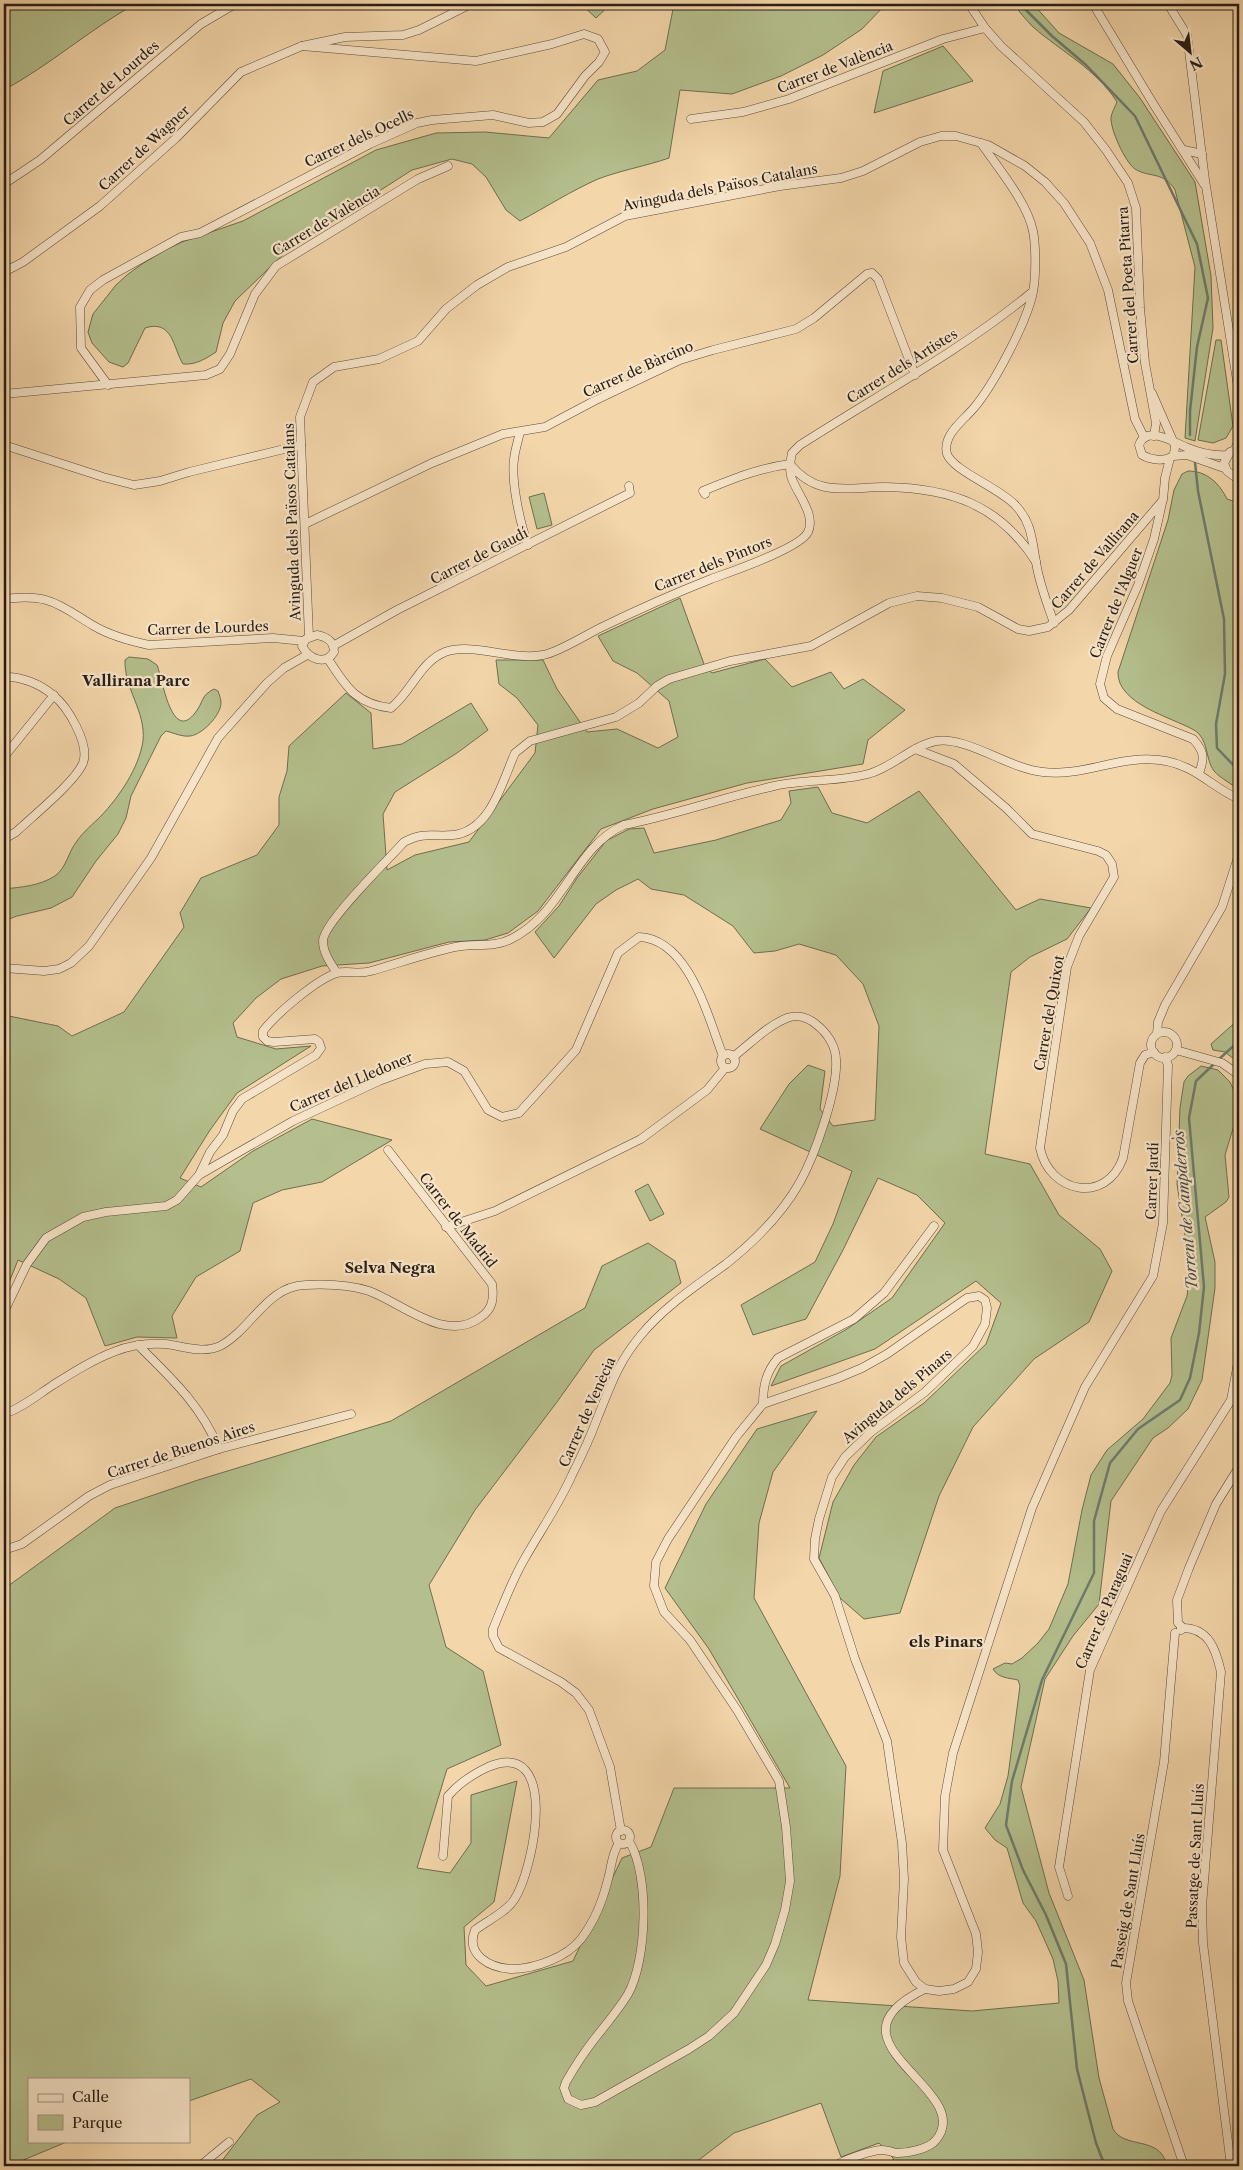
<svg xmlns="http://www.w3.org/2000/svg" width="1243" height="2170" viewBox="0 0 1243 2170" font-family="'Libre Caslon Text',serif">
  <rect width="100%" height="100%" fill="#f3d6aa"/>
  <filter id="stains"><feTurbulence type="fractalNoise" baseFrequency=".004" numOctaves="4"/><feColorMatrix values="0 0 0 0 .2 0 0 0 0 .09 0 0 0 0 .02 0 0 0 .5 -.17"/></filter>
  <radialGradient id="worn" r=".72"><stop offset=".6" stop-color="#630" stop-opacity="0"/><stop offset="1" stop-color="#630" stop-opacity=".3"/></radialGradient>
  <g fill="#b4bf8d" stroke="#6e6e50">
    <path d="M4,4H135C89,30 50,65 4,90Z"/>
    <path d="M581,4H611L596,18Z"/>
    <path d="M674,4H892L885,5L862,29L823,55L781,76L732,94L680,90L669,158C646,166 622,170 598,179C571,191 546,207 520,221L506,210L486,177L472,164L452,159L412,170L289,249L235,301L223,323L216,352C205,359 196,365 183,364C173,348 173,319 145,328L128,363L123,367L109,362L92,343L88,332L93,314L116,285L127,275L142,264L167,249L182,242L243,221L376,150L436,133L485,132L549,138L598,80L637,71L665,50Z"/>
    <path d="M1013,4H1033L1059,33L1113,64L1140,98L1195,182L1211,276L1213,328L1195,441L1185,438L1195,267L1175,190C1164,171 1149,178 1135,169C1125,162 1110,129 1111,117C1112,112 1115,107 1117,102C1096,69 1062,52 1033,27C1026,20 1019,11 1013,4Z"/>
    <path d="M943,46L973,81L874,113L883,71Z"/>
    <path d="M1216,340H1221L1233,426L1226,438L1213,443L1198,440Z"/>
    <path d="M1188,471C1207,471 1219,483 1227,499L1239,503V716L1236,720L1235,728L1239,747V790C1232,784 1220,778 1214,771C1205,759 1209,739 1194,730C1171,717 1117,704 1118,672L1168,520L1174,490L1182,474Z"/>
    <path d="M544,493L552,525L537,529L529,497Z"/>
    <path d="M680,598L704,664L712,673L765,659L792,687L831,672L844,689L863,679L905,710L868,740L863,764L747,783L653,809L601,829L538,911L508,933L485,940L449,942L369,963L322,966L281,979L256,998L233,1023L237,1037L276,1049L311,1046L237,1093L210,1130L180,1178L201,1187L253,1151L312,1119L392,1140L322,1182L282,1190L253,1203L240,1251L196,1277L172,1316L177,1338L137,1337L105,1346L86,1298L59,1279L18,1260L8,1285L4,1282V1015L58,1026L72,1036L124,1012L184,927L180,913L201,878L257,855L279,825V797L287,771L289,746L346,693L371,713L373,749L402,744L471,703L488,730L457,753L395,792L383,814L387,870L415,855L469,842L535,753L538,725L517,698L499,684L496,660H543L557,689L587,732L617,729L658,748L678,737L669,701L637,673L613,661L598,636Z"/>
    <path d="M129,657L148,659L157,665C162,676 171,744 195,713C204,702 200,696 214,689L218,691C219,694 221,699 221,703C221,715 202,735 190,736C182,737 174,733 166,731L161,736L131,796L126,818L118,834L96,861L72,897L51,908L17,916L4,921V889C22,887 39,886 55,876C67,867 68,852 77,841C83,832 93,824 101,816C119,797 139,768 143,741C146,711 124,689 125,660Z"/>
    <path d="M818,787L832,813L867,823L919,791L1016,910L1040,899L1091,908L1067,939L1030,957L1011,972L985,1154L1030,1164L1059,1215L1100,1249L1112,1271L1089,1322L1034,1359L973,1427L939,1496L900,1613L864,1619L840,1598L819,1558L833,1502L854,1465L876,1437L924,1403L986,1344L1001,1303L976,1281L875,1349L771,1386L781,1366L847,1329L892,1298L945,1223L917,1195L878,1178L843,1250L806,1319L753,1335L741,1305L815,1262L833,1224L852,1171L760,1129L789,1084L808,1065L825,1071L820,1109L833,1126L875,1120L879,1026L863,984L836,955L799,944L775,951L754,953L733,926L684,895L651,889L638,879L616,890L596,904L554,958L535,932L559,906L577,878L606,841L629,829L644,828L654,853L716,840L781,820L791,803L789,791Z"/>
    <path d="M1239,1019V1063L1225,1052L1213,1050L1211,1044Z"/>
    <path d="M1201,1066L1218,1070L1230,1082L1236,1095L1238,1112L1225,1155L1229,1197L1226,1202L1205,1217L1215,1262V1288L1202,1380L1188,1409L1168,1428L1153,1438L1111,1501L1099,1604L1073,1636L1045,1679L1021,1787L1049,1893L1084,1980L1099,2078L1113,2129C1124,2149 1159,2136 1166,2163L1162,2166H895L893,2158L879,2143L841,2157L821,2103L734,2133L691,2166H218L257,2115L280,2102L251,2079L189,2101V2079H29V2141H69L9,2166H4V1589L115,1508L198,1480L391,1421L585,1308L602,1266L648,1243L675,1261L681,1283L594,1350L557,1402L475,1510L429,1585L446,1647L483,1671L501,1745L447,1769L417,1868L450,1873L471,1843V1795L517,1781L494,1902L464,1927L466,1965L486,1986L573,1961L622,1858L651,1847L674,1788H790L709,1649L665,1588L706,1504L757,1429L817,1411L773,1472L759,1523L754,1598L846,1766L840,1876L808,2000L972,2011L1059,2003L1058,1981L1053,1959L1036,1921L1023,1903L1007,1848L995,1840L985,1828L1000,1804L1008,1776L1020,1686L1018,1680C1009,1678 998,1678 993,1669L1005,1663L1012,1664L1022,1658L1038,1643L1049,1629L1068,1584L1082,1510L1091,1475L1107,1450L1143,1419L1170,1383L1172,1375L1171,1338L1187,1296L1191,1262L1187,1249L1177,1184L1180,1108L1184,1082L1188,1076Z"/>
    <path d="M648,1184L664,1214L650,1221L635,1191Z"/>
  </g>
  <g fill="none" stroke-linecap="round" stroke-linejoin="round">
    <g stroke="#6d7b6d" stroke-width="2.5">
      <path d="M1020,4L1052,36L1086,65L1135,116L1197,244L1208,298L1197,347L1190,411V435"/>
      <path d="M1195,462L1198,491L1224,619L1225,674L1216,724L1217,748L1239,771"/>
      <path d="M1218,1060L1239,1041"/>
      <path d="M1105,2166L1096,2143L1077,2069L1066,1964L1046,1915L1023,1870L1006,1825L1012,1781L1042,1680L1094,1573V1521L1110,1463L1138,1429L1180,1400L1190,1378L1199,1333L1204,1287L1189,1118L1196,1081L1214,1064"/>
    </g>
    <g stroke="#5b4b3a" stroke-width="9">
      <g id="street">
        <path d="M969,4L985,28L1001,46L1084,122L1106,150L1128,183L1136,208L1140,308L1145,363L1156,423L1154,436"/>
        <path d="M1093,4L1154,105L1204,184"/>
        <path d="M1168,4L1187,35L1205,180L1239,393"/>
        <path d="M691,119L743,112L789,99L943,39L985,28"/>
        <path d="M981,143C998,168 1027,202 1033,231C1036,246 1036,276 1033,292C1027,322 993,386 973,409C963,421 942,435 947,454C953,471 1002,489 1016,506C1032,523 1032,541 1036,562C1039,583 1047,603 1054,623"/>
        <path d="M1184,150L1202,154"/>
        <path d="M4,184L40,160L201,24L235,4"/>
        <path d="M4,272L23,262L100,206L176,138L241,72L302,46L345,37L403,35L419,30L471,4"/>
        <path d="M108,385L81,348L80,307L90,290L103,280L181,237L200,233L370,144L417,123L432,120L493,115L529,123L543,122L557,114L585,76L599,62L605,52L598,39L584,34L552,44L476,61L302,46"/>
        <path d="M1152,393L1173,441C1176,447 1175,450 1173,456C1164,462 1151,460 1142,455L1139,445C1147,424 1175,443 1188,448C1200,453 1213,456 1227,455"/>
        <path d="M4,394L206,375L220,369L230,354L255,294L276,266L418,179L448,166"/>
        <path d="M520,432C518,441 515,450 514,459C511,482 520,523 528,545"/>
        <path d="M4,445L103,477L134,485L160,481L189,472L301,445"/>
        <path d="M1239,450L1230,452L1224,463L1227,471L1239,480"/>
        <path d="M1234,451L1239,440"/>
        <path d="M1173,456L1187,455L1224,468"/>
        <path d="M705,494L703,491C732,479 759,468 790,464L792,453L800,445C878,395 960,351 1031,293"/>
        <path d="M1162,503L1154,539L1138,585L1107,656L1100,684L1104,698L1117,709L1193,739C1204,751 1205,758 1199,773"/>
        <path d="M305,524L432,463L503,434L545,427L594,401L680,360L713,350L796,329L814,318L867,274L872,273L878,279L915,375"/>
        <path d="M4,599C18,597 32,596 46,600C64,605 78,617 94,626C111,636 130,641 149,645L273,638L304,641"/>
        <path d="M317,635C327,637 334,641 334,652C325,666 309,659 302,646L306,639Z"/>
        <path d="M309,637L300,417L313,382L334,367L379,359L418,341L446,309L477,285L508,267L566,247L625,216L780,186L841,178L863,171L920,142L941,136H956L988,145L1025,166L1045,182L1064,203L1090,243L1108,290L1135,419L1144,437"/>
        <path d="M333,646L397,610L630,493L629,486"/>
        <path d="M328,659C346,686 355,704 391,708C412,691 420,662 445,652C473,642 512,661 543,655C557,653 586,635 600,628C637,610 673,594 711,579C730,572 801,548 808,532C816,515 798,495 792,479C790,475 790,469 790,464C817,498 848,487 885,487C951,488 1000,505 1036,562"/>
        <path d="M4,677C21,676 40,684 53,695C68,707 90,744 83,763C75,782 33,816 16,832L4,839"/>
        <path d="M915,749L954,764L1006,808L1032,834L1098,851L1106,855L1112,864L1114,877L1079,936L1067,967L1040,1148C1049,1193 1106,1205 1123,1158L1140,1063L1145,1055L1154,1052"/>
        <path d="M4,757L54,695"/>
        <path d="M4,968L44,971L59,969L71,963L89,946L151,858L218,738L267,683L284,668L307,655"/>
        <path d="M337,973C331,964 323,953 323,941C323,923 389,859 404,842C426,831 431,837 453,835C491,831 502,782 515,753L530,741L616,717L639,703L657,686L669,679L730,661L811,646L889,603L917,596L942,598L978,607L1018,629L1029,631L1048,627L1069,610L1163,500L1165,478L1170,458"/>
        <circle cx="1164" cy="1045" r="13"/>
        <path d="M1157,1034L1158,1022L1165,1005L1222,907L1239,854"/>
        <path d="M1176,1050L1222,1063L1239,1075"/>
        <circle cx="728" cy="1061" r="7"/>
        <path d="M1239,1147V1161"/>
        <path d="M199,1175L293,1121L379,1081L425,1064L448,1062L464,1071L488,1110L502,1117L519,1113L576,1050L618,953L639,937C689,939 708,1017 723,1056"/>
        <path d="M446,1227L495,1211L641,1139L707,1090L725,1068"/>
        <path d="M4,1312L27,1264L46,1238L83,1217L106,1212L166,1206L177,1200L199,1175L210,1152L223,1135L233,1111L242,1099L316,1055L321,1048L319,1042L315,1039L274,1042L267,1041L263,1037V1031C276,1014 317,979 337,973C347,970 358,975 371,971C399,963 427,953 455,947C474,943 494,948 511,939C564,913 574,847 624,825C675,815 724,797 774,786C805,779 838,782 868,774C892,768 911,746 936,741C967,736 1009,769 1043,772C1086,777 1121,753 1166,761C1197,767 1213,788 1239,799"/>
        <path d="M138,1345C171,1378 201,1405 219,1449"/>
        <path d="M763,1404C763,1386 766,1372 778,1358L854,1319L884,1293L934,1226"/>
        <path d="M4,1414C22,1408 36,1396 53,1385C72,1373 94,1359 116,1351C131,1345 149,1343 165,1344C183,1346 203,1354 220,1346C251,1330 267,1286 305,1285C324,1284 350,1285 369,1291C402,1303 446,1344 481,1317C493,1309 494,1298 492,1284L388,1150"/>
        <path d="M4,1550L22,1544L89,1496L110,1485L219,1449L351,1414"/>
        <path d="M1181,1628C1209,1627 1216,1650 1221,1672L1202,1906L1203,1943L1231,2166"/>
        <path d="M1181,1630V1626L1178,1623L1177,1600L1189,1568L1216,1504L1239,1467"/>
        <path d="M1175,1633L1164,1762L1126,1983L1128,2001L1184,2166"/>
        <circle cx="623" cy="1837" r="7"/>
        <path d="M621,1831L610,1767L589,1710L576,1693L561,1682L499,1648L493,1636V1629C503,1605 512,1580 525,1558C541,1530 559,1504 572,1475C581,1457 590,1438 597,1419C611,1385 617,1364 641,1335C665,1306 696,1286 726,1264C755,1241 782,1214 800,1182C815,1155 838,1090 836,1060C836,1046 827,1033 817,1025C809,1018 798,1014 787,1018C767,1026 750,1044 733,1057"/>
        <path d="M629,1841C650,1875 647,1960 628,1994C619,2009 607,2023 596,2037C585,2051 575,2066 566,2082L564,2088L568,2099L581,2105L595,2102L689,2049L709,2036L734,2013L766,1965L775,1944L785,1910L790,1881L786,1827L779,1781L737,1710L690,1640L664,1612L654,1586L656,1562L668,1539L736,1437L763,1404L838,1378L862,1368L887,1354L967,1298L979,1296L985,1300L987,1308L985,1324L973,1346L925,1392L871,1432L845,1457L832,1477L819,1519L815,1539L814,1559L835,1596L855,1659L887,1741L902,1843L904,1879L901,1937L904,1963L916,1982L925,1989L939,1991L954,1989L968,1982L976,1969L978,1952L976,1934L943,1850L945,1796L953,1753L1032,1508L1085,1387L1153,1276L1163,1223L1168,1065L1165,1057"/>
        <path d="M443,1856L448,1796C459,1783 473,1774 488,1767C561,1736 534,1870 514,1900C506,1912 487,1921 475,1930C465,1955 490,1968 512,1969C535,1969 567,1957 581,1939C594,1922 603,1900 608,1879C612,1866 611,1855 619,1843"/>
        <path d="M1068,1896L1059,1867L1090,1670L1161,1511L1231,1400L1239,1357"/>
        <path d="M200,2166L229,2142"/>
        <path d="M836,2166C842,2160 873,2150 882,2150C887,2150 892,2152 897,2153C908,2153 929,2149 936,2140C978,2089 814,2042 925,1989"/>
      </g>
    </g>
    <use href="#street" stroke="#f7e4c8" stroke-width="8"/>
  </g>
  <g text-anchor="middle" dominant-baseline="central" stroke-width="4.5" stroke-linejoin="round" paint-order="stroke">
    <g font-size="14" fill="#281d14" stroke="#f7e4c8">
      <text transform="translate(835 67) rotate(-21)">Carrer de València</text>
      <text transform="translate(111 83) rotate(-41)">Carrer de Lourdes</text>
      <text transform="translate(359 138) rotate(-25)">Carrer dels Ocells</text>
      <text transform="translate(144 148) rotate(-43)">Carrer de Wagner</text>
      <text transform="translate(720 187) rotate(-11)">Avinguda dels Països Catalans</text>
      <text transform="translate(326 221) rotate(-31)">Carrer de València</text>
      <text transform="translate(1128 285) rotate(-94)">Carrer del Poeta Pitarra</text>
      <text transform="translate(902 366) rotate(-32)">Carrer dels Artistes</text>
      <text transform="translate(638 369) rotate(-24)">Carrer de Bàrcino</text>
      <text transform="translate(292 522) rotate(-92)">Avinguda dels Països Catalans</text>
      <text transform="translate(479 556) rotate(-27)">Carrer de Gaudí</text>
      <text transform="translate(1095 560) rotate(-49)">Carrer de Vallirana</text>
      <text transform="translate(713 564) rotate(-22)">Carrer dels Pintors</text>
      <text transform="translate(1116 603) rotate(-68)">Carrer de l'Alguer</text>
      <text transform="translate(208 628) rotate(-2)">Carrer de Lourdes</text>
      <text transform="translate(1049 1013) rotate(-80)">Carrer del Quixot</text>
      <text transform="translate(351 1082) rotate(-23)">Carrer del Lledoner</text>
      <text transform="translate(1152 1181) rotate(-88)">Carrer Jardí</text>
      <text transform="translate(458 1220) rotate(52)">Carrer de Madrid</text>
      <text transform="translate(897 1396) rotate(-40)">Avinguda dels Pinars</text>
      <text transform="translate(587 1412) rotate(-66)">Carrer de Venècia</text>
      <text transform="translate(181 1450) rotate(-18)">Carrer de Buenos Aires</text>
      <text transform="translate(1104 1611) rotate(-67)">Carrer de Paraguai</text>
      <text transform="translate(1195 1856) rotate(-87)">Passatge de Sant Lluís</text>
      <text transform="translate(1128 1901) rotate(-80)">Passeig de Sant Lluís</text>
    </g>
    <g font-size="15" font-weight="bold" fill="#281d14" stroke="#f7e4c8">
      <text x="136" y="680">Vallirana Parc</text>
      <text x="390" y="1267">Selva Negra</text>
      <text x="946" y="1641">els Pinars</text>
    </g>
    <g font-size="15" font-style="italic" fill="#4a4c41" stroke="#f7e4c8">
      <text transform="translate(1185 1210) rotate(-95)">Torrent de Campderròs</text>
    </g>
  </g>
  <rect width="1243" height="2170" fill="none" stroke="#f3d6aa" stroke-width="20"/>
  <rect x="5" y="5" width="1233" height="2160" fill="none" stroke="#281d14" stroke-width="2.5"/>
  <rect x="10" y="10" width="1223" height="2150" fill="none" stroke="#281d14"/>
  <rect x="28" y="2078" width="162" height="65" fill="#f7e4c8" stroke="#a49480"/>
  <rect x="38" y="2094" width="25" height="8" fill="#f7e4c8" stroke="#a49480"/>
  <text x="72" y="2102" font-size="15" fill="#281d14">Calle</text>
  <rect x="38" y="2115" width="25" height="15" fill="#b4bf8d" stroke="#a49480"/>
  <text x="72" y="2128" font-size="15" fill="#281d14">Parque</text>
  <g transform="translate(1190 52) rotate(152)" stroke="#f7e4c8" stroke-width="4" paint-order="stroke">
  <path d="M0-4L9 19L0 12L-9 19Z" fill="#281d14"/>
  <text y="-8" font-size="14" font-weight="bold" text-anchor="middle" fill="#281d14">N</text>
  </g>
  <rect width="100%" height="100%" filter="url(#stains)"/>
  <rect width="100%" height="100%" fill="url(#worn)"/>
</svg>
